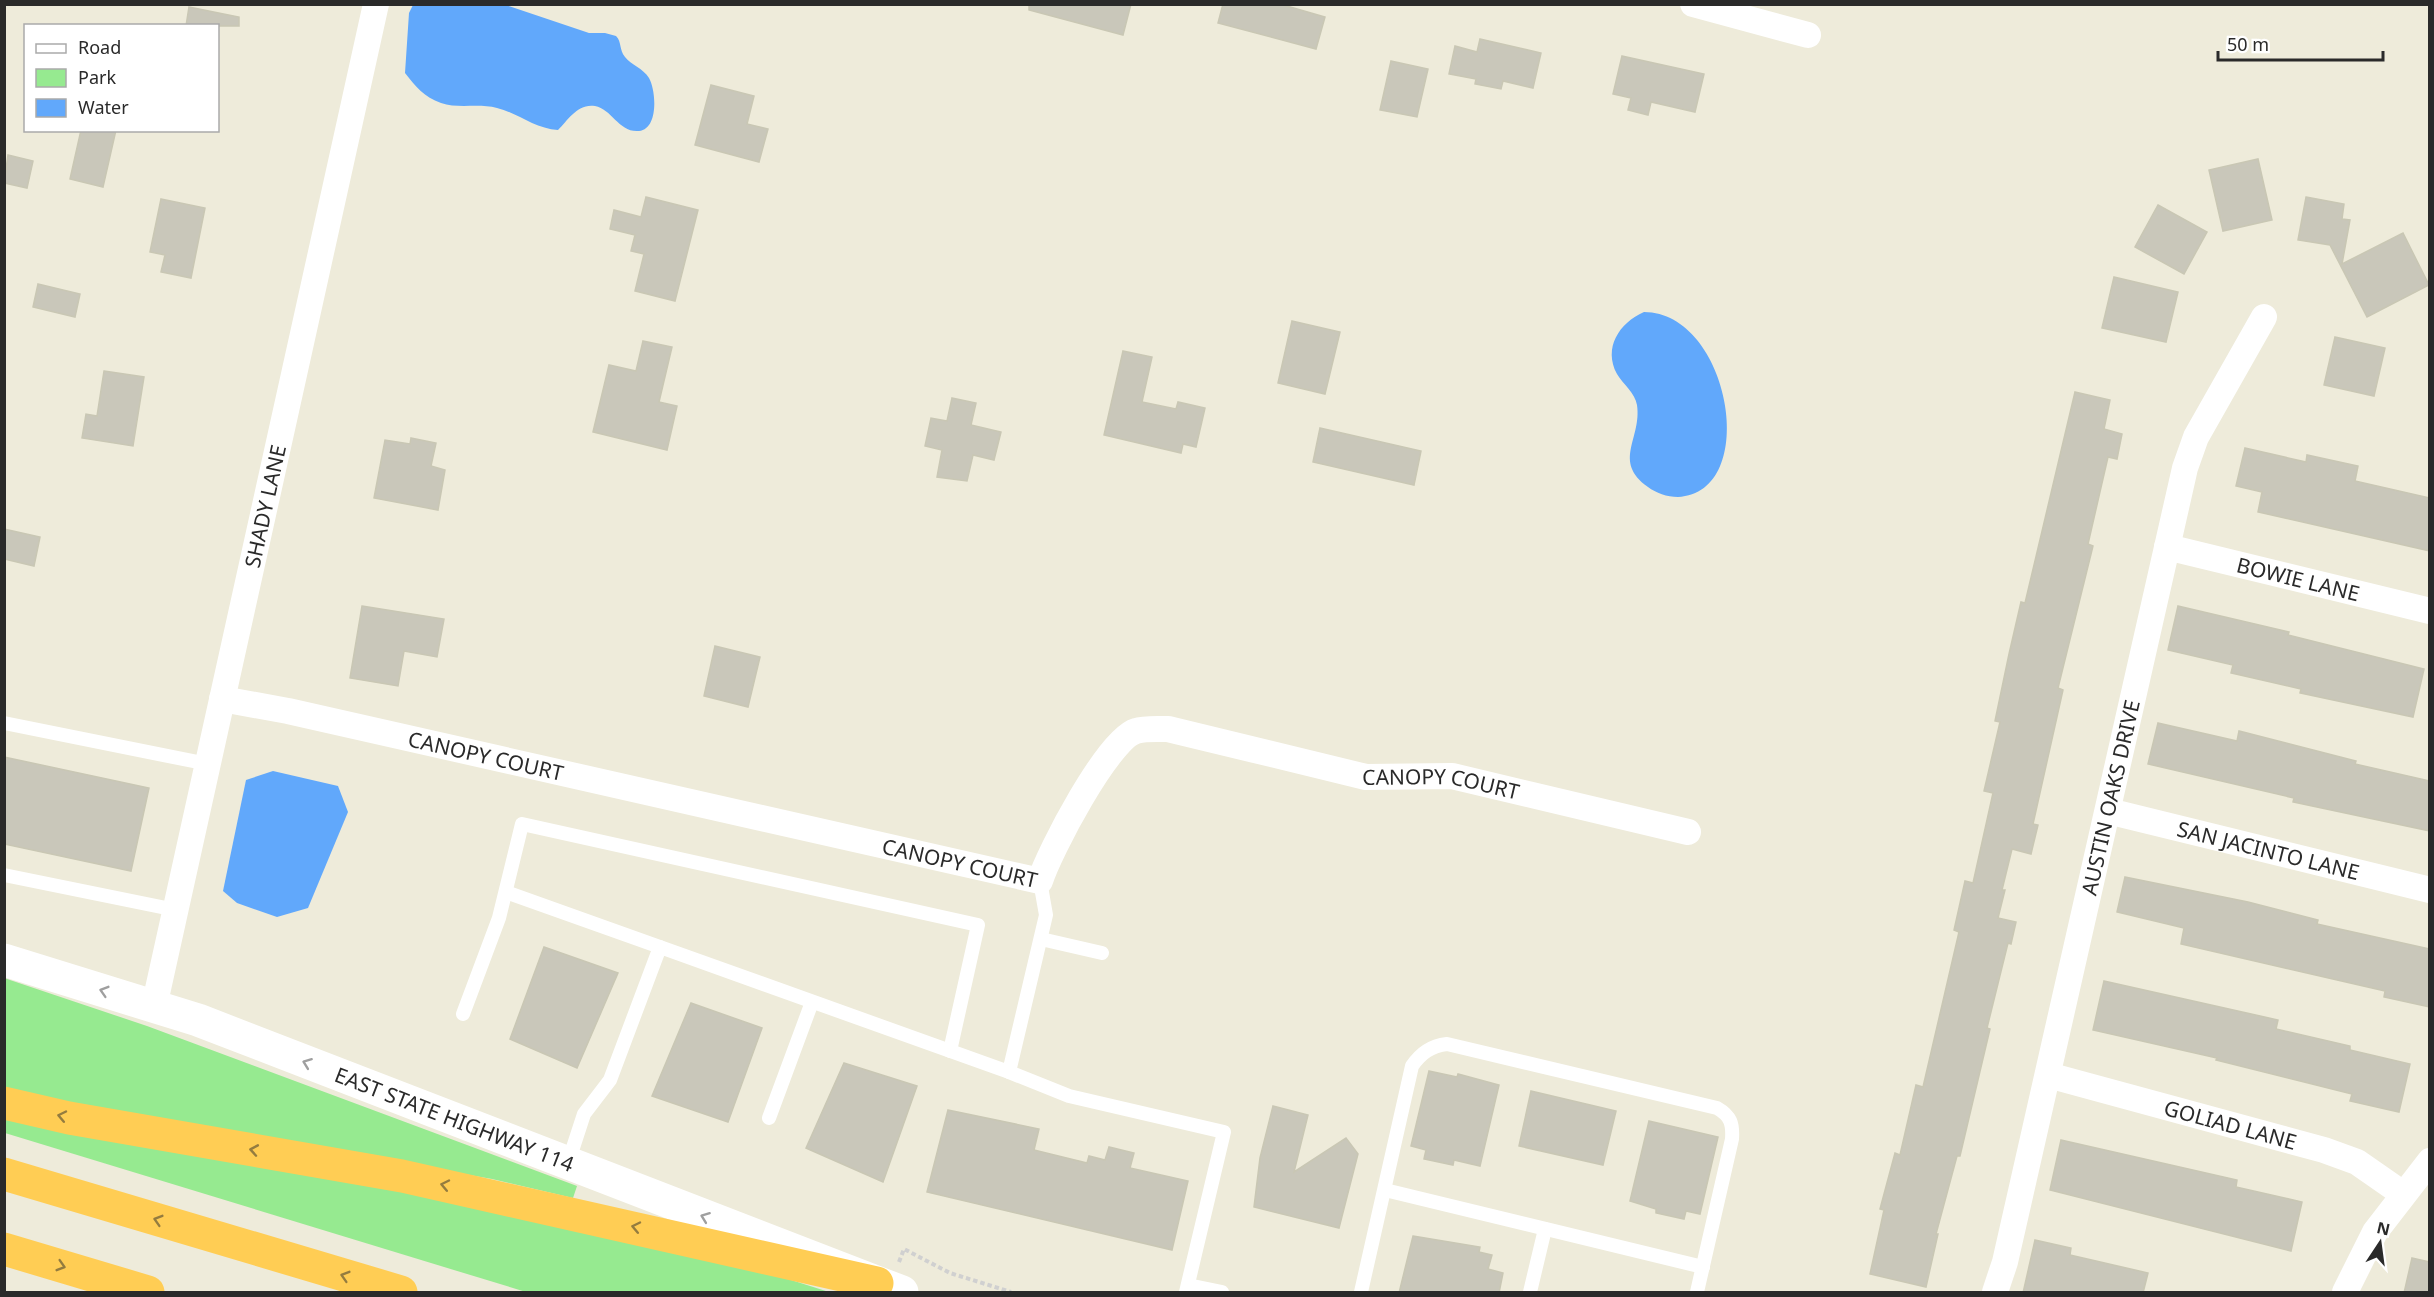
<svg xmlns="http://www.w3.org/2000/svg" width="2434" height="1297" viewBox="0 0 2434 1297" font-family="'Noto Sans',sans-serif">
  <rect width="100%" height="100%" fill="#eeebda"/>
  <g fill="#96ea90">
    <path d="M4,978L147,1026L577,1186L573,1198L492,1179L5,1093Z"/>
    <path d="M4,1115L680,1245L829,1292H526L5,1133Z"/>
  </g>
  <g fill="#61a8fb">
    <path d="M413,5H506L589,33H605L616,36C622,42 619,50 625,57C631,65 643,68 649,78C656,90 659,129 639,131C619,133 612,109 595,106C578,103 568,120 558,130C535,129 518,113 497,108C479,103 458,109 441,103C424,97 416,87 405,73L409,13Z"/>
    <path d="M1644,312C1730,312 1762,493 1678,497C1667,497 1656,493 1648,487C1612,461 1642,439 1637,405C1635,393 1623,384 1617,374C1603,348 1619,323 1644,312Z"/>
    <path d="M273,771L338,786L348,812L308,908L277,917L237,903L223,891L246,780Z"/>
  </g>
  <g fill="#c9c7ba" stroke="#c9c7b4" stroke-width="1.5">
    <path d="M1029,4H1131L1123,35L1029,10Z"/>
    <path d="M1223,4H1280L1325,17L1316,49L1218,23Z"/>
    <path d="M189,7L239,17V26H186Z"/>
    <path d="M1480,39L1541,53L1533,88L1503,81L1501,89L1475,84L1476,79L1449,74L1455,46L1477,52Z"/>
    <path d="M1622,56L1704,74L1695,112L1651,102L1648,115L1628,110L1631,98L1613,94Z"/>
    <path d="M1391,61L1428,69L1417,117L1380,110Z"/>
    <path d="M711,85L754,96L747,124L768,129L759,162L695,145Z"/>
    <path d="M81,130H116L103,187L70,179Z"/>
    <path d="M8,155L33,161L27,188L4,183Z"/>
    <path d="M2258,159L2272,220L2223,231L2209,170Z"/>
    <path d="M646,197L698,210L675,301L635,291L644,254L631,251L635,235L610,229L614,210L641,217Z"/>
    <path d="M2306,197L2344,204L2342,219L2350,220L2342,264L2403,233L2429,285L2367,317L2330,245L2298,240Z"/>
    <path d="M161,199L205,208L191,278L161,272L165,255L150,252Z"/>
    <path d="M2158,205L2207,232L2184,274L2135,247Z"/>
    <path d="M2114,277L2178,292L2166,342L2102,328Z"/>
    <path d="M38,284L80,294L75,317L33,307Z"/>
    <path d="M1292,321L1340,332L1325,394L1278,383Z"/>
    <path d="M2335,337L2385,348L2374,396L2324,385Z"/>
    <path d="M643,341L672,347L659,402L677,406L667,450L593,432L609,365L636,371Z"/>
    <path d="M1123,351L1152,357L1142,402L1176,409L1178,402L1205,408L1196,447L1183,444L1181,453L1104,435Z"/>
    <path d="M104,371L144,377L133,446L82,438L86,414L97,416Z"/>
    <path d="M2075,392L2110,400L2104,429L2122,434L2117,459L2108,457L2088,544L2093,546L2058,688L2063,690L2033,824L2038,825L2031,854L2012,849L2002,890H2005L1998,918L2016,922L2011,944L2008,943L1987,1028L1990,1029L1960,1156H1957L1936,1234H1938L1926,1287L1870,1274L1884,1210L1880,1209L1895,1153L1900,1155L1916,1085L1923,1087L1959,932L1954,930L1965,881L1973,883L1993,793L1984,791L2000,722L1995,721L2009,654L2021,602L2025,603Z"/>
    <path d="M952,398L976,403L971,425L1001,432L994,460L973,455L967,481L937,477L942,450L925,446L931,418L947,421Z"/>
    <path d="M1320,428L1421,451L1414,485L1313,462Z"/>
    <path d="M411,438L436,443L431,466L445,470L438,510L374,498L385,440L410,444Z"/>
    <path d="M2245,448L2306,462L2307,455L2358,466L2355,481L2430,498V551L2258,512L2262,492L2236,486Z"/>
    <path d="M4,529L40,537L34,566L4,559Z"/>
    <path d="M362,606L444,619L437,657L404,651L398,686L350,678Z"/>
    <path d="M2178,606L2289,632L2288,635L2424,669L2413,717L2300,693L2301,689L2231,673L2233,665L2168,650Z"/>
    <path d="M715,646L760,657L748,707L704,696Z"/>
    <path d="M2158,723L2237,741L2239,731L2356,761L2355,764L2430,781V831L2293,802L2294,798L2148,764Z"/>
    <path d="M4,757L149,788L131,871L4,844Z"/>
    <path d="M2125,877L2248,902L2318,920L2317,924L2430,949V1007L2384,997L2385,991L2181,944L2184,928L2117,912Z"/>
    <path d="M544,947L618,973L577,1068L510,1039Z"/>
    <path d="M2104,981L2278,1020L2276,1029L2350,1046V1050L2410,1064L2399,1112L2350,1101L2352,1094L2216,1060L2217,1058L2093,1030Z"/>
    <path d="M691,1003L762,1028L728,1122L652,1096Z"/>
    <path d="M844,1063L917,1086L883,1182L806,1148Z"/>
    <path d="M1429,1071L1457,1077L1458,1074L1499,1085L1480,1166L1454,1160L1453,1165L1424,1159L1426,1150L1411,1146Z"/>
    <path d="M1531,1091L1616,1111L1603,1165L1519,1146Z"/>
    <path d="M1273,1106L1308,1115L1294,1172L1346,1138L1358,1154L1339,1228L1254,1207L1260,1158Z"/>
    <path d="M948,1110L1039,1129L1034,1150L1087,1163L1089,1156L1105,1160L1109,1147L1134,1153L1130,1168L1188,1181L1172,1250L927,1192Z"/>
    <path d="M1649,1121L1718,1137L1700,1214L1686,1211L1684,1219L1656,1213V1209L1630,1201Z"/>
    <path d="M2061,1140L2237,1180L2236,1187L2302,1202L2291,1251L2050,1190Z"/>
    <path d="M1413,1236L1480,1247L1479,1252L1492,1255L1488,1269L1503,1273L1499,1293H1399Z"/>
    <path d="M2035,1240L2071,1248L2070,1255L2148,1273L2143,1293H2023Z"/>
    <path d="M2412,1258L2430,1262V1293H2404Z"/>
  </g>
  <g fill="none" stroke-linecap="round" stroke-linejoin="round">
    <path stroke="#d0d0d0" stroke-width="4" stroke-dasharray="4.5 3" stroke-linecap="butt" d="M899,1262L904,1249L950,1273L1011,1292"/>
    <g stroke="#fff" stroke-width="14">
      <path d="M4,723L208,764"/>
      <path d="M4,875L176,910"/>
      <path d="M506,892L660,947"/>
      <path d="M1041,939L1102,953"/>
      <path d="M463,1014L499,918L522,824L978,925L950,1051"/>
      <path d="M1009,1072L1069,1096L1224,1132L1186,1292"/>
      <path d="M769,1118L812,1002"/>
      <path d="M568,1163L584,1114L610,1080L660,947L1009,1072L1046,915L1040,881"/>
      <path d="M1385,1190L1703,1267"/>
      <path d="M1188,1285L1222,1292"/>
      <path d="M1361,1292L1412,1066C1421,1053 1431,1046 1447,1044L1717,1108C1731,1116 1733,1124 1732,1139L1697,1292"/>
      <path d="M1530,1292L1545,1229"/>
    </g>
    <g stroke="#fff" stroke-width="26">
      <path d="M1693,4L1808,35"/>
      <path id="s1" d="M2167,547L2430,611"/>
      <path id="s2" d="M222,699L288,711L1040,881C1049,852 1108,739 1136,731C1145,728 1158,729 1168,729L1366,777L1452,776L1688,832"/>
      <path id="s3" d="M2108,811L2430,890"/>
      <path id="s4" d="M154,1007L376,4"/>
      <path id="s5" d="M2048,1075L2324,1150L2357,1162L2403,1194"/>
      <path id="s6" d="M1995,1292L2005,1262L2185,468L2196,437L2264,317"/>
      <path d="M2345,1292L2375,1232L2430,1161"/>
    </g>
    <path stroke="#fff" stroke-width="33" id="s7" d="M4,960L198,1020L902,1292"/>
    <g stroke="#ffcd54" stroke-width="33">
      <path d="M4,1103L69,1118L402,1176L877,1283"/>
      <path d="M4,1174L401,1292"/>
      <path d="M4,1249L148,1292"/>
    </g>
  </g>
  <defs><path id="oneway-chevron" d="M-2-3.5L2.5 0L-2 3.5" fill="none" stroke-width="1.6" stroke-linecap="round" stroke-linejoin="round" transform="scale(1.5)"/></defs>
  <g stroke="#9f9f9f">
    <use href="#oneway-chevron" transform="translate(104 991) rotate(-163)"/>
    <use href="#oneway-chevron" transform="translate(307 1063) rotate(-159)"/>
    <use href="#oneway-chevron" transform="translate(705 1217) rotate(-159)"/>
  </g>
  <g stroke="#947c3f">
    <use href="#oneway-chevron" transform="translate(62 1116) rotate(-168)"/>
    <use href="#oneway-chevron" transform="translate(254 1150) rotate(-170)"/>
    <use href="#oneway-chevron" transform="translate(445 1185) rotate(-168)"/>
    <use href="#oneway-chevron" transform="translate(158 1220) rotate(-163)"/>
    <use href="#oneway-chevron" transform="translate(636 1227) rotate(-168)"/>
    <use href="#oneway-chevron" transform="translate(61 1266) rotate(17)"/>
    <use href="#oneway-chevron" transform="translate(345 1276) rotate(-163)"/>
  </g>
  <g text-anchor="middle" dominant-baseline="central" stroke-width="4.5" stroke-linejoin="round" paint-order="stroke">
    <g font-size="21" fill="#2a2a2a" stroke="#fff">
      <text stroke="none"><textPath href="#s4" startOffset="513">SHADY LANE</textPath></text>
      <text stroke="none"><textPath href="#s1" startOffset="135">BOWIE LANE</textPath></text>
      <text stroke="none"><textPath href="#s2" startOffset="270">CANOPY COURT</textPath></text>
      <text stroke="none"><textPath href="#s2" startOffset="1330">CANOPY COURT</textPath></text>
      <text stroke="none"><textPath href="#s6" startOffset="508">AUSTIN OAKS DRIVE</textPath></text>
      <text stroke="none"><textPath href="#s3" startOffset="165">SAN JACINTO LANE</textPath></text>
      <text stroke="none"><textPath href="#s2" startOffset="756">CANOPY COURT</textPath></text>
      <text stroke="none"><textPath href="#s7" startOffset="478">EAST STATE HIGHWAY 114</textPath></text>
      <text stroke="none"><textPath href="#s5" startOffset="189">GOLIAD LANE</textPath></text>
    </g>
  </g>
  <rect width="2434" height="1297" fill="none" stroke="#2a2a2a" stroke-width="12"/>
  <rect x="24" y="24" width="195" height="108" fill="#ffffff" stroke="#aaaaaa" stroke-width="1.5"/>
  <rect x="36" y="44" width="30" height="9" fill="#ffffff" stroke="#aaaaaa" stroke-width="1.5"/>
  <text x="78" y="54" font-size="18" fill="#2a2a2a">Road</text>
  <rect x="36" y="69" width="30" height="18" fill="#96ea90" stroke="#aaaaaa" stroke-width="1.5"/>
  <text x="78" y="84" font-size="18" fill="#2a2a2a">Park</text>
  <rect x="36" y="99" width="30" height="18" fill="#61a8fb" stroke="#aaaaaa" stroke-width="1.5"/>
  <text x="78" y="114" font-size="18" fill="#2a2a2a">Water</text>
  <g transform="translate(2380 1243) rotate(13)" stroke="#ffffff" stroke-width="4.5" paint-order="stroke">
  <path d="M0-4.5L10 22L0 15L-10 22Z" fill="#2a2a2a"/>
  <text y="-9" font-size="16" font-weight="bold" text-anchor="middle" fill="#2a2a2a">N</text>
  </g>
  <path d="M2218 51v9h165v-9" fill="none" stroke="#2a2a2a" stroke-width="3"/>
  <text x="2227" y="51" font-size="18" fill="#2a2a2a" stroke="#ffffff" stroke-width="4.5" paint-order="stroke">50 m</text>
</svg>
